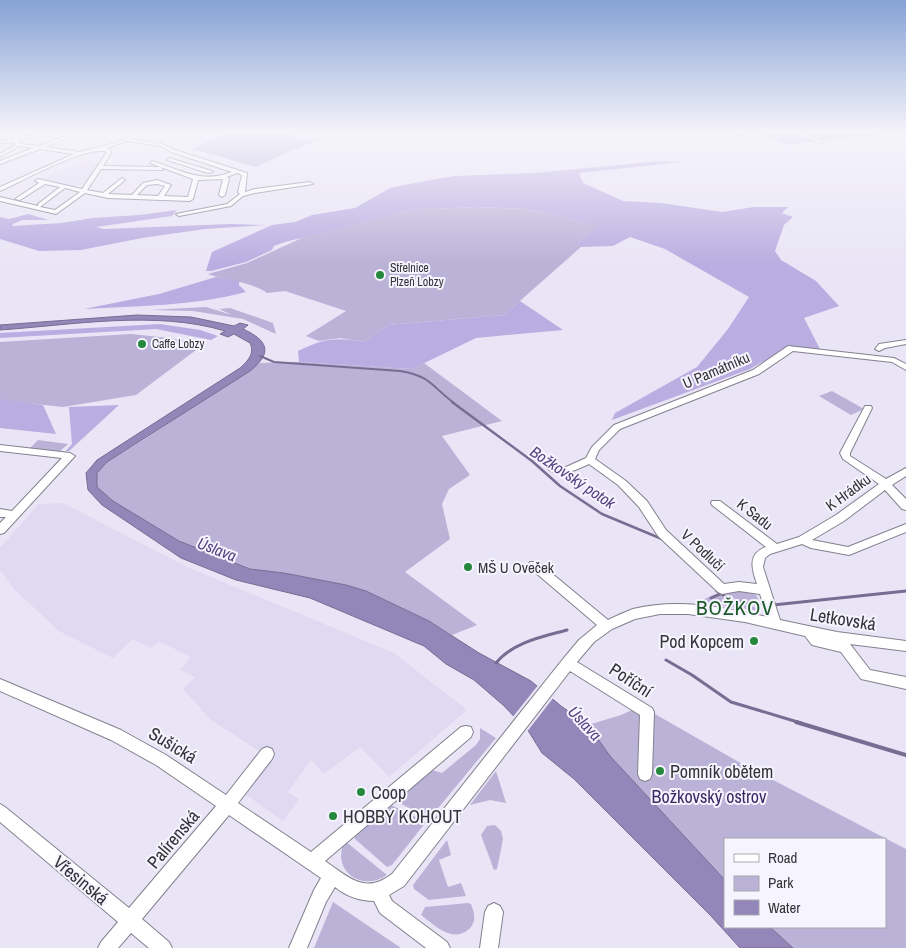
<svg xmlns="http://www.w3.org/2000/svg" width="906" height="948" viewBox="0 0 906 948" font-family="'Archivo Narrow',sans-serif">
  <rect width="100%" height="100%" fill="#e9e5f6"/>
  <g fill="#dfd9f1">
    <path d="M84,161L100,163L85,184L72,186L41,179Z"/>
    <path d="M63,503L187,567L394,653L467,710L389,777L360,747L324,774L311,760L288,792L299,799L283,821L245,794L275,754L266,748L262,753L211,720L183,689L195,677L180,670L191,657L159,641L151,648L133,639L113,658L59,631L14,589L0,570V548L39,504Z"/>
  </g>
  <g fill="#bbb2d7">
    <path d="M244,131H300L291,137L320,140L292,150L256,167L193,149L217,137Z"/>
    <path d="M755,131H906V132L786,145Z"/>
    <path d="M476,207L525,209L600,226L578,243L581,247L504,315L388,325L364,342L340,338L319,341L306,336L346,311L285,291L267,293C252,282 227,281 208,274L247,263L304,237L413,210Z"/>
    <path d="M206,307L232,315L219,309L230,308L273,323L276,334L243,319L193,311L150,310Z"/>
    <path d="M131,334L169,338L204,344L136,395L63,407L0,400V342Z"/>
    <path d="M299,362L412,369L424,363L502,421L442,436L470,475L449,489L442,504L450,539L405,572L477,625L452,635L429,621L366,591L346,585L284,573L250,569L179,541L113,501L97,487V473L107,462L143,440L260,363Z"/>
    <path d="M832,391L864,409L851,415L819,396Z"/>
    <path d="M38,440L68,444L59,452L29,449Z"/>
    <path d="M734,590C743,591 755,589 758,599L752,604L741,602L722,592Z"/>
    <path d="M718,593C732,602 745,606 761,608L759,611L705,603L702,600Z"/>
    <path d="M641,706L744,765L906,849V948H793L770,927H885V839H725V880L610,756L588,725L621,715Z"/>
    <path d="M480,728L496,738L430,818L393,800L429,769L442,773L476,745L480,739Z"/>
    <path d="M496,771L506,803L490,800L470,805Z"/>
    <path d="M389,804L426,822L392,865L387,867L355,839L354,835Z"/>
    <path d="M495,825L501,831L503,839L497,869L494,870L481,835L487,826Z"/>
    <path d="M447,840L451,855L439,860L448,887L461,883L466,896L429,900L414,889L413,885Z"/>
    <path d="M345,841L387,875C362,893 330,870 345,841Z"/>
    <path d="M333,902L401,948H314Z"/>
    <path d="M468,903L471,904C472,907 474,912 474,915C476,928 462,937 451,934C441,932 429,921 421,915L425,907Z"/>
  </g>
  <g fill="#baade1">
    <path d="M661,161L682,162L579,173L583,183L623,201L661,203L722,212L754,207H788L782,213L793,217L784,225L775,251L781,260L816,281L839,306L804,318L820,349L789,347L750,369L612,420L615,413L697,367L728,329L749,297L665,249L630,237L613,246L581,247L578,243L599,226L526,209L476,207L413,210L285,242L274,246L272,250L246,262L211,271H206L212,252L272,225L295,222L312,215L355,208L390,188L409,184L454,176L534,173Z"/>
    <path d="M177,210L172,216L96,227L104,229L230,224L266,225L205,229L142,238L81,250L39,251L0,239V217L9,219L28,214L49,220H22L13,224L12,226L62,223L92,218L139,215Z"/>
    <path d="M216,277L239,281V285L246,292C193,306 137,306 84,309L159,294Z"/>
    <path d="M520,301L563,330L476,338L412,369L299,362L298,351C325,338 335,337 364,342L388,325L504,315Z"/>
    <path d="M160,324L200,330L218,336L211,340L156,329L0,338V333Z"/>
    <path d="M0,399L43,405L56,434L0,428Z"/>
    <path d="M119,405L69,451H66L72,444L69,407Z"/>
  </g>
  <path fill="#9386b9" stroke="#776d93" d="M137,315L191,317L234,326L240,323L248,325L243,329C267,340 274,352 250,371L107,462L97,473V487L113,501L179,541L250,569L284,573L346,585L366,591L429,621L479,653L531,681L561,706L588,725L610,756L725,880V927H770L793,948H740L711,916L574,779L542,753L529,732L503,705L474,680L446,664L424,646L310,598L236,580L181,558L102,505L88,490L86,473L97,460L240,368C248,361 255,353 250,343L234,334L228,337L220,334L225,331C156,310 72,325 0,330V325Z"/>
  <path fill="#e9e5f6" d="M539,684L554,697L526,733L512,718Z"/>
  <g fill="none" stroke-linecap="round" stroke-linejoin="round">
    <path stroke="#776d93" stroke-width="2" d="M260,356L274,362L400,371C431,376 431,386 454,403"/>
    <path stroke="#776d93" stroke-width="2.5" d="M452,402L532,461L560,486L602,514L662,539"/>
    <g stroke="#776d93" stroke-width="3">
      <path d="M717,591L733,601L765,605"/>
      <path d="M711,598L720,594"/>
      <path d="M773,605L906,591"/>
      <path d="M666,660L692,675L731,702L801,723"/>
      <path d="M496,663C513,642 542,637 567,630"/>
    </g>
    <path stroke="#776d93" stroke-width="4" d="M796,722L906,755"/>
    <g stroke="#83808e" stroke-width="2">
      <g id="minor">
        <path d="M16,131H20L19,138L46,131H52L19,141L20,144L39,146L79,131H84L45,147L80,152L115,143L144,131H149L131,139L162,144L175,150L247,173L245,192L255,189L310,182L313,184L255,193L243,196L231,206L179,216L176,214L227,204L240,194L238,192L242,175L237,173L227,177L229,179L225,195L222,197L219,195L223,179L198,180L193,199L190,201L108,198L85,193L56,214L0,201V197L38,206V204L60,187L45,184L20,200L15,199L39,183L35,181L38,179L82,189L107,152C88,144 21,182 0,191V187L74,154L40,149L0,164V161L33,148L19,146L0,157V154L16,145L14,142L0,143V141L14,139ZM127,141L161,146L171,152L232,172C200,184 182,170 152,161L150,163L193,179L188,197L164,196L171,185L157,180L143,183L132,195L108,194L124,181L125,180L122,178L103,193L87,190L101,169L163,170L161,167L103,166L111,153V150L106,148ZM157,184L165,186L158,196L137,195L147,185ZM65,188L80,192L55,210L40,207Z"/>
        <path d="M736,131H740L743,134L739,135Z"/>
        <path d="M794,131H799L824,142L820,143Z"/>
        <path d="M169,158L212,171L213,172L208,173L167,160Z"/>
        <path d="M906,340V344L885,348L879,351L875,349L879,344Z"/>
        <path d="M788,346L894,358L906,364V370L892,362L793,351L759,374L620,429L599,450L595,459L626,481L647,501L666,530L724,584L739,582L757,584C752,570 747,553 766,547L712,505L711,503L712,501H720L777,544L799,537L836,515L879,484L843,459L840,453L864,408L865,406H871L872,408L850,453V456L886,479L906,468V476L892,485L906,499V510L902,509L885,490L844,521L812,540L848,547L906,524V532L849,555L811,548L802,544L770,554L765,558L763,567L780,620L837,632L906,641V651L850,644L870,670L906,677V689L861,679L841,652L812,645L805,636L745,622L688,614H660L635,619L612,629L594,642L577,662L652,708L654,712L652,774L650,779L645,781L640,779L638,774L640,715L570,671L404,886L389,895L392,901L447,942L450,948H426L380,913L374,901C360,901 346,896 335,887L326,902L307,948H289L314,890L321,878L229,815L142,919L169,942L172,948H149L131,933L118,948H98L101,942L118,922L0,822V804L5,807L129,908L216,806L156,765L111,740L0,691V679L121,730L166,755L226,795L262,749L267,747L272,749L274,754L272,759L238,803L311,852L461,727L466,726L471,727L473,732L471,737L325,861C348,877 365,895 392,874L563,659L579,640L597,625L530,568L528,565L530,562H538L608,620C616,616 625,612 633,609C678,598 723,607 767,617L760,594L739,591L722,594L718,592L658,536L639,507L618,485L589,464C577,469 560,479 548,469L553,466L566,467L586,458L592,447L614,425L753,370Z"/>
        <path d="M0,445L70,453L75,456L4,533L0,534V523L6,517H0V509L12,511L62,458L0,451Z"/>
        <path d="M494,903L500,906L503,912L498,948H480L485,912L488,906Z"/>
      </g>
    </g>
    <use href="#minor" fill="#fff" fill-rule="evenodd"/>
  </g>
  <linearGradient id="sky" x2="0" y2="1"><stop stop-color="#86a2d5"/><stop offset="0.5" stop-color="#f5f3fb"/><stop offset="1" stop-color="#f5f3fb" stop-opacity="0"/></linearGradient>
  <rect width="906" height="264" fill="url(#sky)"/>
  <g fill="#26883c" stroke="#f6f4fe" stroke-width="2">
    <circle cx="380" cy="275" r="5"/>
    <circle cx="142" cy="344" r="5"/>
    <circle cx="468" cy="567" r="5"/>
    <circle cx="754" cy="641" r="5"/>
    <circle cx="660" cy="771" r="5"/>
    <circle cx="361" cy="792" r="5"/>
    <circle cx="333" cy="816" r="5"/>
  </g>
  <g text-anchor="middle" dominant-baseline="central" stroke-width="4" stroke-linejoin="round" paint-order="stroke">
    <g font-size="12" fill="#353339" stroke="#f6f4fe" text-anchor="start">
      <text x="390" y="268">Střelnice<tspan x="390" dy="14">Plzeň Lobzy</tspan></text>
      <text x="152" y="344">Caffe Lobzy</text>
    </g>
    <g font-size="15" fill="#353339" stroke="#f6f4fe">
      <text transform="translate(716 370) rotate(-23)">U Památníku</text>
      <text transform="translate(848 492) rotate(-36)">K Hrádku</text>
      <text transform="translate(755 514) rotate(38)">K Sadu</text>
      <text transform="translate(703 550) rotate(43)">V Podlučí</text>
    </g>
    <g font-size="15" fill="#353339" stroke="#f6f4fe" text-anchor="start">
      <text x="478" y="567">MŠ U Oveček</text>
    </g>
    <g font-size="16" font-style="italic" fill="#554081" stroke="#f6f4fe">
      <text transform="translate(573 477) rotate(34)">Božkovský potok</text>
      <text transform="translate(217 549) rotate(21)">Úslava</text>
      <text transform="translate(585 723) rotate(47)">Úslava</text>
    </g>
    <g font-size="18" fill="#353339" stroke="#f6f4fe">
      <text transform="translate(843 619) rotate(9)">Letkovská</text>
      <text transform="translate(631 680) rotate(33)">Poříční</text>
      <text transform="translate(173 745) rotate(31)">Sušická</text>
      <text transform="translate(173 839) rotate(-50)">Palírenská</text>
      <text transform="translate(81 880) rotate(40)">Vřesinská</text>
    </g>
    <g font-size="18" fill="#353339" stroke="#f6f4fe" text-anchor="start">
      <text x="744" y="641" text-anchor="end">Pod Kopcem</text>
      <text x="670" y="771">Pomník obětem</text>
      <text x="371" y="792">Coop</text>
      <text x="343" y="816">HOBBY KOHOUT</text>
    </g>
    <g font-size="18" fill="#3d2866" stroke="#f6f4fe">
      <text x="709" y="796">Božkovský ostrov</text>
    </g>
    <g font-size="21" letter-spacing="1" fill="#1c5928" stroke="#f6f4fe">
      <text x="735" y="607">BOŽKOV</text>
    </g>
  </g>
  <rect x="724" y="838" width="162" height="90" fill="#f6f4fe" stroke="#a9a7af"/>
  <rect x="734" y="854" width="25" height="8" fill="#ffffff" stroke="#a9a7af"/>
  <text x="768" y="863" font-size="15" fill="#353339">Road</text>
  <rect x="734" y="876" width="25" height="15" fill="#bbb2d7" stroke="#a9a7af"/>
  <text x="768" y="888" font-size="15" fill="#353339">Park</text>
  <rect x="734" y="900" width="25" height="15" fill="#9386b9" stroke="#a9a7af"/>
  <text x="768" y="913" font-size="15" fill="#353339">Water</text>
</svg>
